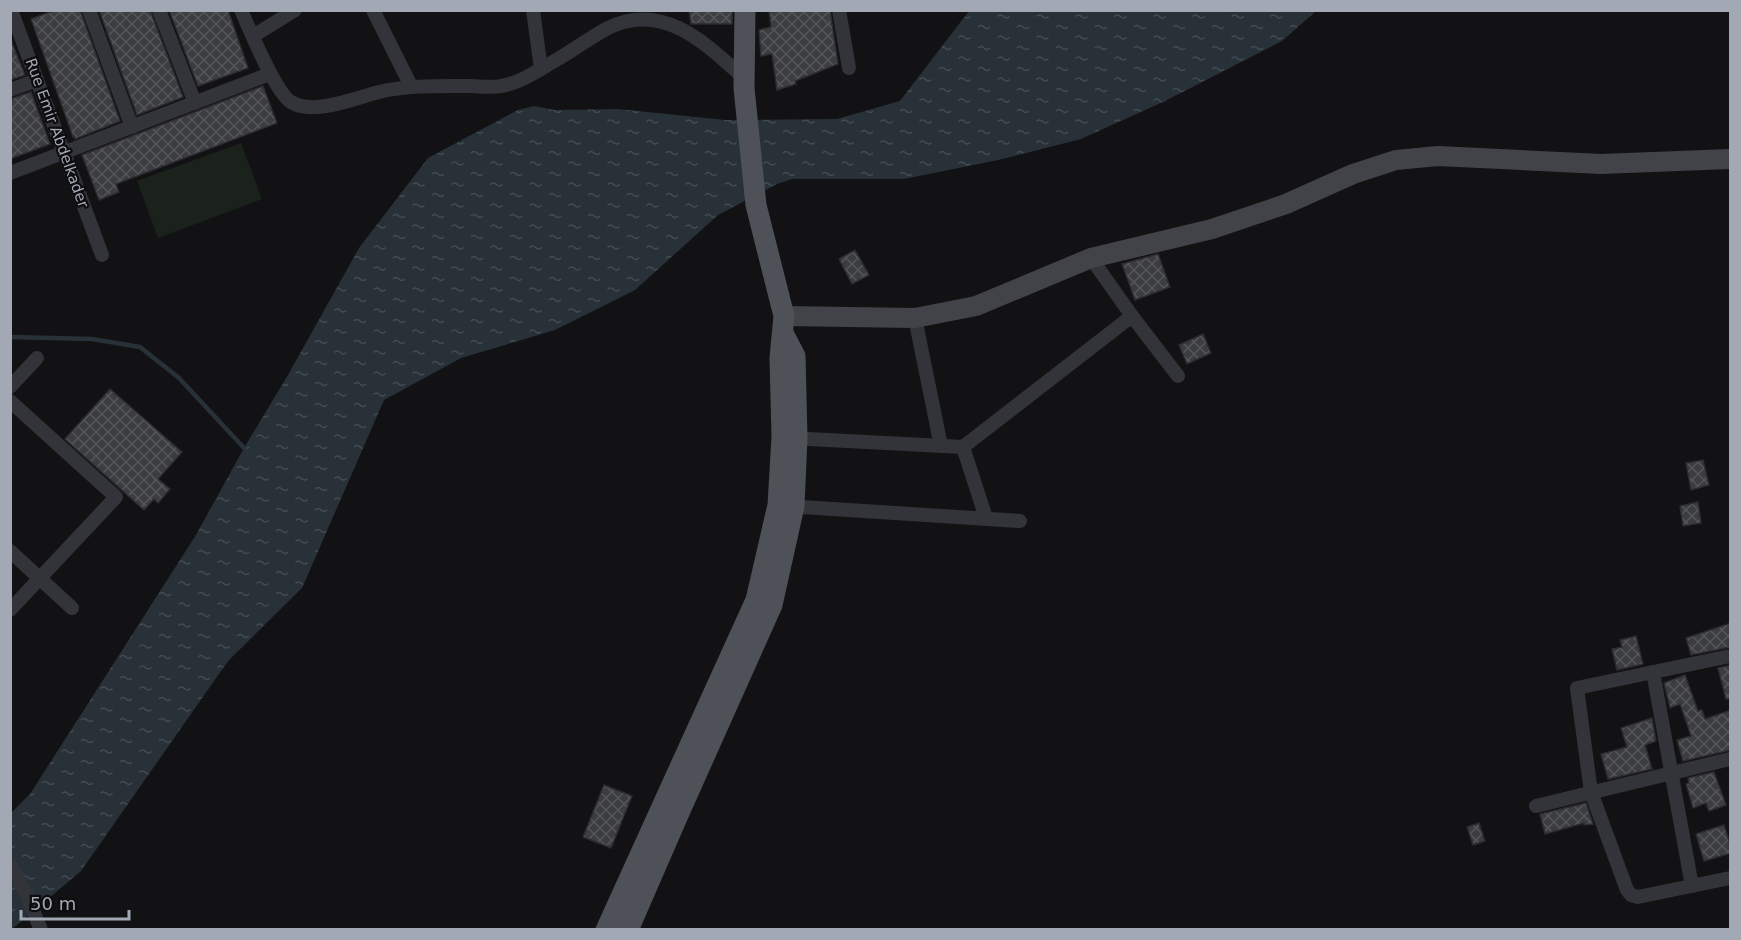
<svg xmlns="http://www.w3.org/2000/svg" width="1741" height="940" viewBox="0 0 1741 940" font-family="'DejaVu Sans',sans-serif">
  <defs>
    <pattern id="water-ripples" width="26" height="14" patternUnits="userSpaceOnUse" patternTransform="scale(1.5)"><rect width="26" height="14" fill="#283138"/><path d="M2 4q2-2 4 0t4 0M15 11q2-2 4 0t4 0" fill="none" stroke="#444c53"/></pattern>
    <pattern id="building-cross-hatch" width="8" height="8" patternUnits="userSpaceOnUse" patternTransform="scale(1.5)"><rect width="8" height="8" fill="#3c3d41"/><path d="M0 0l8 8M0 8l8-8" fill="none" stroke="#55565a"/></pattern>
  </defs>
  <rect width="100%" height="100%" fill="#121214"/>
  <path fill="#1a221b" d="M241,143L262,199L158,238L137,181Z"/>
  <path fill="url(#water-ripples)" d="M969,11H1316L1282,41L1165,101L1081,139L998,160L904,179H792L777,184L718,215L635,290L555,330L461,358L384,400L302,588L228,661L81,871L11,930V813L30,794L196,535L244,448L288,375L359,248L428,158L518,110L534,106L555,110L618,109L725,120L837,119L900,101Z"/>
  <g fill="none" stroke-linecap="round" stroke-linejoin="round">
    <path stroke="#283138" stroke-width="4.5" d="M10,337L92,339L140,347L179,378L244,448"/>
  </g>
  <g fill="url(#building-cross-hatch)" stroke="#2c2c30" stroke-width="1.5">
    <path d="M55,10H80L120,121L75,139L74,136L73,137L31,19Z"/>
    <path d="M99,10H150L183,97L137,115Z"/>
    <path d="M169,10H228L248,68L198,86Z"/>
    <path d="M689,10H732V24H691Z"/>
    <path d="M769,10H830L838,64L795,81L796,84L777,90L772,54L761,56L759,30L771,27Z"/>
    <path d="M10,38L25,75L10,80Z"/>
    <path d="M263,86L277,123L116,184L119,192L99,200L82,155Z"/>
    <path d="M31,92L50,144L10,159V99Z"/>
    <path d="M855,250L869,275L852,284L839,259Z"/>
    <path d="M1158,254L1170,287L1135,300L1122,264Z"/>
    <path d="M1203,334L1211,353L1187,364L1179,345Z"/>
    <path d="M110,389L182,452L158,479L170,489L158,503L154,499L144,510L65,439Z"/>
    <path d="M1703,460L1709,485L1691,490L1686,463Z"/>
    <path d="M1698,502L1701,523L1683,526L1680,506Z"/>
    <path d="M1731,623V647L1691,655L1686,638Z"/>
    <path d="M1636,636L1643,664L1617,670L1612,649L1622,647L1620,640Z"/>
    <path d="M1731,665V699H1726L1718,668Z"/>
    <path d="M1685,675L1698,711L1702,710L1705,719L1731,710V750L1683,761L1677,740L1691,736L1680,704L1670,708L1664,683Z"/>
    <path d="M1652,718L1656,741L1645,745L1652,769L1608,779L1601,754L1627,747L1621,728Z"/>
    <path d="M1714,772L1726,805L1709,811L1706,803L1693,808L1686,784L1689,783L1688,778Z"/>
    <path d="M604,785L632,796L611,848L583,837Z"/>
    <path d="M1586,803L1593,824L1584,825V823L1545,834L1540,814Z"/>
    <path d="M1479,823L1485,841L1473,845L1467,827Z"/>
    <path d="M1724,825L1731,847V853L1704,861L1696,834Z"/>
  </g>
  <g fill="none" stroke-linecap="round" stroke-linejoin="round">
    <g stroke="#333439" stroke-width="14">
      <path d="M11,10L102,255"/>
      <path d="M89,10L132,127"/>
      <path d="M159,10L195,103"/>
      <path d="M241,10C250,30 275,92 291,102C313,116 355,98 379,92C408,85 439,86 469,86C479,86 491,88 501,86C521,83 540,69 558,59C575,49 591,37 608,28C663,1 705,43 743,77"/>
      <path d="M373,10L411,86"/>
      <path d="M533,10L541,69"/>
      <path d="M839,10L849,68"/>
      <path d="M253,36L295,10"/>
      <path d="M10,90L37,80"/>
      <path d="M10,173L270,74"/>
      <path d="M1091,258L1132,316L1178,376"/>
      <path d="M915,318L941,446"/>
      <path d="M10,387L37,358"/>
      <path d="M10,401L116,497L10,610"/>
      <path d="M789,438L963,447L1132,316"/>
      <path d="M963,447L986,518"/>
      <path d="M786,506L1020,521"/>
      <path d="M10,551L72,608"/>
      <path d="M1730,656L1577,688L1591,792L1627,890L1631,895L1638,897L1730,878"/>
      <path d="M1653,672L1692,886"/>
      <path d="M1536,806L1730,759"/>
      <path d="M10,865L26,893L41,930"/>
    </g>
    <path stroke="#414349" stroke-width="20" d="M784,316L915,318L976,306L1091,258L1212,229L1286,204L1353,174L1396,160L1438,156L1601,164L1730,159"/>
    <g stroke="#4f5158" stroke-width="21">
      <path d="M606,930L756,600L778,505L782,437L780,358L784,316L756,205L744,88L745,10"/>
      <path d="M628,930L678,815L772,605L794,506L797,438L795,356L783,333"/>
    </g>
  </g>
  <g text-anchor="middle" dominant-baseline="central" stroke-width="4.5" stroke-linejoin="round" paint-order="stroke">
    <g font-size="15" fill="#a3a8b5" stroke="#0d0d0f">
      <text transform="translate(57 133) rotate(70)">Rue Emir Abdelkader</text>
    </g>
  </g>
  <rect width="1741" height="940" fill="none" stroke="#a3a8b5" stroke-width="24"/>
  <path d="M21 910v9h108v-9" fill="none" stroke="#a3a8b5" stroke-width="3"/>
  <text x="30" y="910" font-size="18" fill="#a3a8b5" stroke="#0d0d0f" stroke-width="4.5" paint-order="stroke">50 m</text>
</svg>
